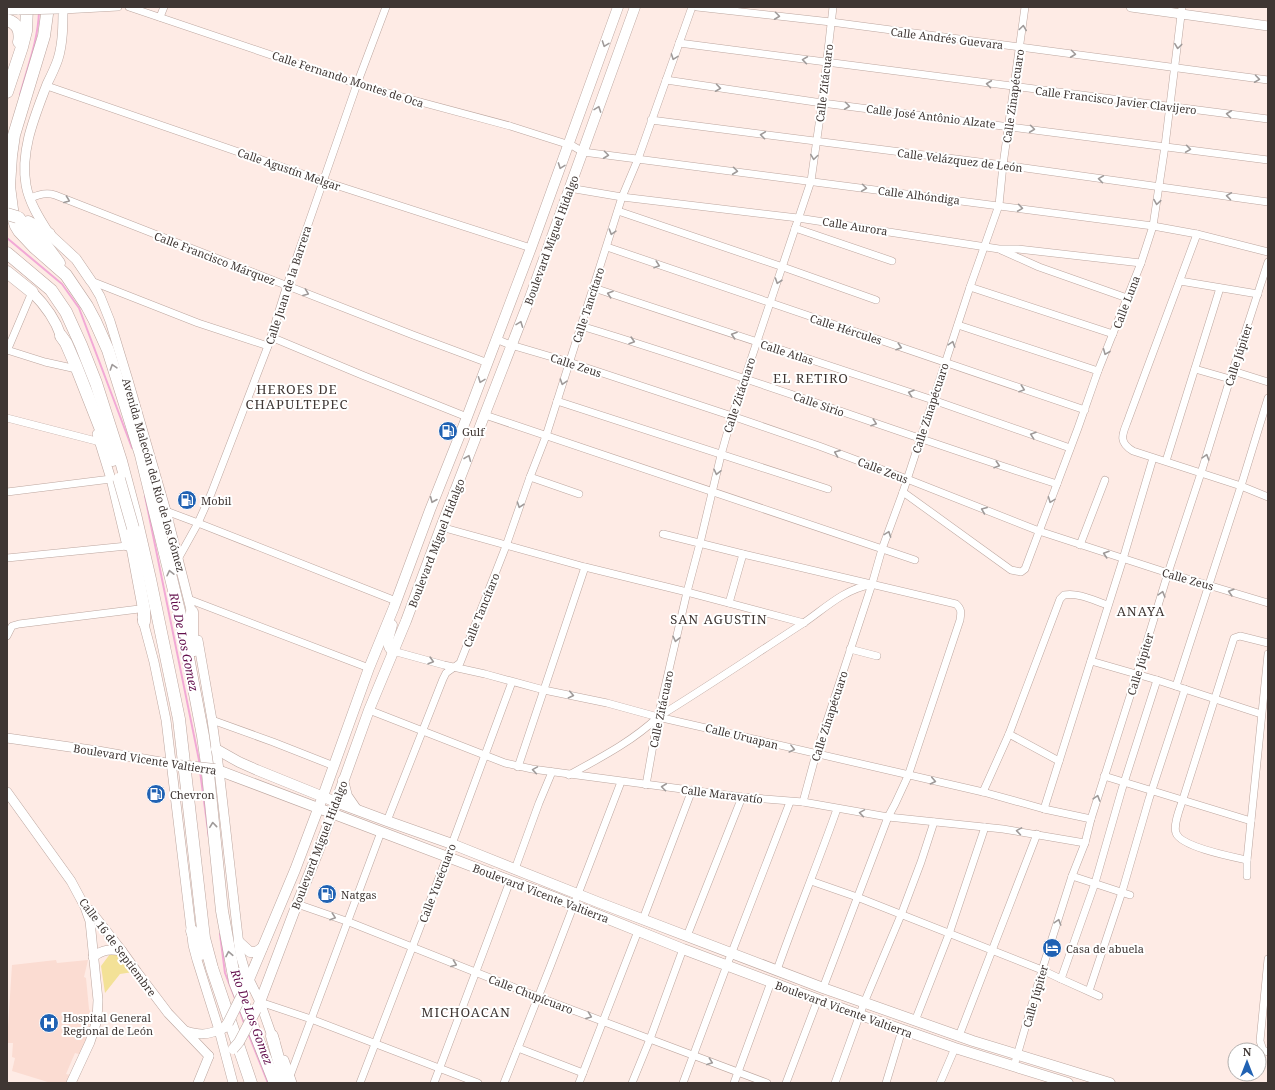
<svg xmlns="http://www.w3.org/2000/svg" width="1275" height="1090" viewBox="0 0 1275 1090" font-family="'Noto Serif',serif">
  <rect width="100%" height="100%" fill="#feebe5"/>
  <path fill="#fbdcd2" d="M56,960L57,963L88,960L84,977L86,978L89,1009L92,1016L88,1031V1040L82,1055L75,1053L66,1074L70,1075L67,1083H51L12,1071L15,1058L12,1057L13,1043H7L12,965Z"/>
  <path fill="#f3e197" d="M110,954H120L133,972L120,974L105,993L101,966Z"/>
  <g fill="none" stroke-linecap="round" stroke-linejoin="round">
    <g stroke="#f2a9d6" stroke-width="2">
      <path d="M20,95C27,68 38,41 39,12"/>
      <path d="M7,238L62,284L79,308L132,448"/>
      <path d="M145,496L200,765"/>
      <path d="M200,771L209,838"/>
      <path d="M220,934L225,973L236,1001"/>
      <path d="M239,1009L244,1023"/>
      <path d="M248,1033L268,1083"/>
    </g>
    <g stroke="#bca69f" stroke-width="8">
      <g id="minor">
        <path d="M129,7L357,84L413,100L510,126L573,146L583,152L1153,226L1197,234L1268,252"/>
        <path d="M697,7L831,22L1268,80"/>
        <path d="M63,10L118,7"/>
        <path d="M160,17L164,7"/>
        <path d="M679,43L1268,119"/>
        <path d="M666,80L822,103L1268,160"/>
        <path d="M47,86L323,181L531,248"/>
        <path d="M651,120L1003,165L1268,202"/>
        <path d="M569,188L622,197L798,218L999,249H1018L1141,263"/>
        <path d="M31,198C39,194 46,192 55,195L413,335L488,363"/>
        <path d="M618,211L783,267L876,300"/>
        <path d="M795,228L892,261"/>
        <path d="M1197,234L1129,417C1124,432 1116,441 1133,451L1241,486L1268,497"/>
        <path d="M607,247C766,302 926,355 1085,410"/>
        <path d="M1001,250L1039,267L1127,298"/>
        <path d="M91,281L198,323L268,346"/>
        <path d="M1180,281L1258,294"/>
        <path d="M970,287L1113,334"/>
        <path d="M594,288L933,400L1070,448"/>
        <path d="M958,325L1098,371"/>
        <path d="M581,326C741,374 898,433 1057,484"/>
        <path d="M271,337L362,375L467,417"/>
        <path d="M496,339L508,344L569,362L732,416L819,446L907,479L1039,531L1168,573L1268,603"/>
        <path d="M7,350L45,362L72,368"/>
        <path d="M7,351L32,292"/>
        <path d="M1195,369L1230,379"/>
        <path d="M1233,371L1268,382"/>
        <path d="M557,401L828,489"/>
        <path d="M485,415L915,560"/>
        <path d="M7,418L100,442"/>
        <path d="M1166,461L1220,288"/>
        <path d="M530,477L579,494"/>
        <path d="M7,492L111,479"/>
        <path d="M903,492L1011,570L1021,572L1025,569L1078,428L1098,371L1141,263L1153,226L1165,146L1182,7"/>
        <path d="M166,511L198,523L396,601"/>
        <path d="M441,527L585,567L687,592L804,623"/>
        <path d="M663,534L743,554L956,604C962,609 961,613 960,620L908,776L895,804L888,817L823,988"/>
        <path d="M1080,545L1105,480"/>
        <path d="M7,558L127,546"/>
        <path d="M178,559L198,523L211,494L268,346L287,285L357,84L386,7"/>
        <path d="M188,599L369,668"/>
        <path d="M729,603L743,554"/>
        <path d="M7,636L12,626L19,624L139,609"/>
        <path d="M850,649L877,656"/>
        <path d="M393,651L444,665L485,674L544,690L607,703L658,717L983,792L1044,809L1091,819"/>
        <path d="M1091,661L1157,680L1261,714"/>
        <path d="M1176,686L1241,486L1268,398"/>
        <path d="M369,710L505,763L532,769L742,797L803,802L888,817L1003,829L1085,843"/>
        <path d="M212,720L273,742L334,766"/>
        <path d="M1009,734L1059,761"/>
        <path d="M518,767L585,567"/>
        <path d="M569,775C600,758 633,741 658,717C707,687 754,655 802,624C823,610 844,589 870,585"/>
        <path d="M1104,776L1251,821"/>
        <path d="M646,785L658,717L687,592L700,543L721,455L732,416L811,181L822,103L833,7"/>
        <path d="M983,792L1009,734L1060,599L1064,595C1078,592 1095,601 1108,605"/>
        <path d="M803,802L816,754L872,584L882,549L903,492L970,287L999,205L1003,165L1025,7"/>
        <path d="M1044,809L1123,559L1153,458"/>
        <path d="M387,821L443,679L446,673L460,663L506,546L530,477L546,436L622,197L638,159L692,7"/>
        <path d="M1247,860C1233,857 1181,847 1176,833C1173,825 1180,808 1183,799L1234,638L1240,636L1268,643"/>
        <path d="M515,869L539,803L552,772"/>
        <path d="M1072,876L1130,895"/>
        <path d="M1247,876V860L1268,654"/>
        <path d="M811,881L857,897L1042,970L1061,979L1099,996"/>
        <path d="M297,904L349,922L538,997L767,1083"/>
        <path d="M643,919L692,790"/>
        <path d="M687,936L742,797"/>
        <path d="M1268,959L1260,1041L1263,1050L1268,1052"/>
        <path d="M777,970C796,916 818,863 837,809"/>
        <path d="M1061,979L1095,883L1122,789L1157,680"/>
        <path d="M1089,991L1122,892L1149,799L1185,689"/>
        <path d="M260,1002L311,1019L478,1083"/>
        <path d="M915,1021L949,934L985,827"/>
        <path d="M959,1036L1037,834"/>
        <path d="M518,1048L583,1073"/>
        <path d="M1014,1066L1042,970L1072,876L1085,843L1091,819L1137,674L1168,573L1201,473L1230,379L1268,262"/>
        <path d="M290,1076L381,832"/>
        <path d="M360,1083L452,844L512,682"/>
        <path d="M434,1083L510,881"/>
        <path d="M504,1083L550,967L621,782"/>
        <path d="M579,1083L638,931"/>
        <path d="M632,1083L650,1039L683,949"/>
        <path d="M683,1083L727,965L790,802"/>
        <path d="M734,1083L771,982"/>
        <path d="M786,1083L818,999"/>
        <path d="M835,1083L864,1003L901,915L921,862L934,822"/>
        <path d="M886,1083L902,1030"/>
        <path d="M940,1083L955,1048"/>
      </g>
    </g>
    <g stroke="#bca69f" stroke-width="10">
      <g id="tertiary">
        <path d="M1131,7L1268,26"/>
        <path d="M7,10H19"/>
        <path d="M48,232C39,218 29,202 26,185C20,150 35,116 47,84C51,76 55,68 58,59C63,43 63,24 63,7"/>
        <path d="M91,281L100,296L110,321L128,380L166,511L193,618"/>
        <path d="M97,434L111,479L127,546"/>
        <path d="M142,617L154,662L166,720L193,945L197,960L219,1030L233,1083"/>
        <path d="M198,640L212,720L219,770L240,954L245,971L260,1002L272,1036L275,1041"/>
        <path d="M7,738L98,751L172,764"/>
        <path d="M7,792L71,881L85,907L90,921L98,1000L97,1020L90,1042L71,1083"/>
        <path d="M90,910L122,951L137,972L168,1013L209,1056"/>
        <path d="M93,957C103,949 111,949 122,951"/>
        <path d="M186,1031C199,1035 207,1035 219,1030"/>
        <path d="M284,1060L292,1083"/>
        <path d="M198,1083L209,1056"/>
      </g>
    </g>
    <g stroke="#bca69f" stroke-width="11">
      <g id="secondary">
        <path d="M49,234L76,259L91,281"/>
        <path d="M32,292C45,305 55,318 61,336"/>
        <path d="M392,625C390,634 384,645 393,651"/>
        <path d="M216,749L239,762L257,770L336,802L387,821L452,844L600,903L823,988L973,1041L1110,1083"/>
        <path d="M215,769L556,898L683,949L846,1010L955,1048L1068,1083"/>
        <path d="M343,780L347,796L356,809"/>
        <path d="M239,942L250,952H256L262,948"/>
        <path d="M245,989L295,870L323,796L369,668L394,607L430,510L467,417L531,248L618,7"/>
        <path d="M256,1010L260,1002L297,904L318,852L369,710L406,621L441,527L528,303L635,7"/>
        <path d="M219,1030L225,1027L228,1023"/>
      </g>
    </g>
    <g stroke="#bca69f" stroke-width="13">
      <g id="primary">
        <path d="M48,7L44,36L14,135L11,156L9,186L13,217L16,226L19,231L34,247L66,275L87,306L95,321L108,350L141,455L180,615L203,736L207,764L222,911L235,982L275,1083"/>
        <path d="M7,20C18,23 21,32 19,42"/>
        <path d="M7,92L22,47L26,31L27,7"/>
        <path d="M19,218L23,224L45,244L59,263"/>
        <path d="M28,222L49,234"/>
        <path d="M7,253L51,290L66,312L81,345L96,383L121,461L135,514L150,579L179,719L204,938L212,968L251,1083"/>
        <path d="M7,272L32,292"/>
        <path d="M61,336L66,343L76,366L113,460"/>
        <path d="M127,518L144,609V622"/>
        <path d="M192,612V639L194,650"/>
        <path d="M192,931L201,954"/>
        <path d="M272,1036L285,1083"/>
      </g>
    </g>
    <use href="#minor" stroke="#fff" stroke-width="7"/>
    <use href="#tertiary" stroke="#fff" stroke-width="9"/>
    <use href="#secondary" stroke="#fff" stroke-width="10"/>
    <use href="#primary" stroke="#fff" stroke-width="12"/>
    <g stroke="#bca69f" stroke-width="10" stroke-linecap="butt">
      <path id="tertiary-bridge" d="M19,10L59,9"/>
    </g>
    <g stroke="#bca69f" stroke-width="11" stroke-linecap="butt">
      <g id="secondary-bridge">
        <path d="M178,765L215,769"/>
        <path d="M228,1023L245,989"/>
        <path d="M233,1049L239,1042L256,1010"/>
      </g>
    </g>
    <g stroke="#bca69f" stroke-width="13" stroke-linecap="butt">
      <g id="primary-bridge">
        <path d="M7,214L17,217"/>
        <path d="M119,479L133,528"/>
      </g>
    </g>
    <use href="#tertiary-bridge" stroke="#fff" stroke-width="9"/>
    <use href="#secondary-bridge" stroke="#fff" stroke-width="10"/>
    <use href="#primary-bridge" stroke="#fff" stroke-width="12"/>
  </g>
  <defs><path id="oneway-chevron" d="M-2-3.5L2.5 0L-2 3.5" fill="none" stroke-width="1.6" stroke-linecap="round" stroke-linejoin="round"/></defs>
  <g stroke="#9f9a99">
    <use href="#oneway-chevron" transform="translate(777 16) rotate(7)"/>
    <use href="#oneway-chevron" transform="translate(1023 28) rotate(-82)"/>
    <use href="#oneway-chevron" transform="translate(605 44) rotate(110)"/>
    <use href="#oneway-chevron" transform="translate(1178 46) rotate(97)"/>
    <use href="#oneway-chevron" transform="translate(1073 54) rotate(7)"/>
    <use href="#oneway-chevron" transform="translate(674 57) rotate(110)"/>
    <use href="#oneway-chevron" transform="translate(805 60) rotate(-172)"/>
    <use href="#oneway-chevron" transform="translate(1257 79) rotate(8)"/>
    <use href="#oneway-chevron" transform="translate(989 84) rotate(-173)"/>
    <use href="#oneway-chevron" transform="translate(718 88) rotate(8)"/>
    <use href="#oneway-chevron" transform="translate(847 106) rotate(7)"/>
    <use href="#oneway-chevron" transform="translate(598 109) rotate(-70)"/>
    <use href="#oneway-chevron" transform="translate(1229 114) rotate(-173)"/>
    <use href="#oneway-chevron" transform="translate(1032 129) rotate(7)"/>
    <use href="#oneway-chevron" transform="translate(763 135) rotate(-173)"/>
    <use href="#oneway-chevron" transform="translate(1188 149) rotate(8)"/>
    <use href="#oneway-chevron" transform="translate(606 155) rotate(7)"/>
    <use href="#oneway-chevron" transform="translate(814 157) rotate(98)"/>
    <use href="#oneway-chevron" transform="translate(561 166) rotate(110)"/>
    <use href="#oneway-chevron" transform="translate(735 171) rotate(7)"/>
    <use href="#oneway-chevron" transform="translate(1101 179) rotate(-172)"/>
    <use href="#oneway-chevron" transform="translate(864 188) rotate(7)"/>
    <use href="#oneway-chevron" transform="translate(1229 196) rotate(-172)"/>
    <use href="#oneway-chevron" transform="translate(67 200) rotate(21)"/>
    <use href="#oneway-chevron" transform="translate(1157 202) rotate(99)"/>
    <use href="#oneway-chevron" transform="translate(1020 208) rotate(8)"/>
    <use href="#oneway-chevron" transform="translate(612 232) rotate(107)"/>
    <use href="#oneway-chevron" transform="translate(657 265) rotate(19)"/>
    <use href="#oneway-chevron" transform="translate(778 281) rotate(109)"/>
    <use href="#oneway-chevron" transform="translate(306 293) rotate(21)"/>
    <use href="#oneway-chevron" transform="translate(610 294) rotate(-162)"/>
    <use href="#oneway-chevron" transform="translate(520 324) rotate(-69)"/>
    <use href="#oneway-chevron" transform="translate(734 335) rotate(-162)"/>
    <use href="#oneway-chevron" transform="translate(632 341) rotate(17)"/>
    <use href="#oneway-chevron" transform="translate(952 344) rotate(-72)"/>
    <use href="#oneway-chevron" transform="translate(899 347) rotate(18)"/>
    <use href="#oneway-chevron" transform="translate(1106 352) rotate(112)"/>
    <use href="#oneway-chevron" transform="translate(113 367) rotate(-108)"/>
    <use href="#oneway-chevron" transform="translate(481 380) rotate(111)"/>
    <use href="#oneway-chevron" transform="translate(563 382) rotate(108)"/>
    <use href="#oneway-chevron" transform="translate(1022 389) rotate(19)"/>
    <use href="#oneway-chevron" transform="translate(911 393) rotate(-162)"/>
    <use href="#oneway-chevron" transform="translate(874 423) rotate(19)"/>
    <use href="#oneway-chevron" transform="translate(1033 435) rotate(-161)"/>
    <use href="#oneway-chevron" transform="translate(837 453) rotate(-159)"/>
    <use href="#oneway-chevron" transform="translate(1206 457) rotate(-73)"/>
    <use href="#oneway-chevron" transform="translate(468 458) rotate(-68)"/>
    <use href="#oneway-chevron" transform="translate(997 465) rotate(18)"/>
    <use href="#oneway-chevron" transform="translate(717 472) rotate(103)"/>
    <use href="#oneway-chevron" transform="translate(433 500) rotate(113)"/>
    <use href="#oneway-chevron" transform="translate(1051 500) rotate(111)"/>
    <use href="#oneway-chevron" transform="translate(520 505) rotate(109)"/>
    <use href="#oneway-chevron" transform="translate(984 510) rotate(-158)"/>
    <use href="#oneway-chevron" transform="translate(888 534) rotate(-70)"/>
    <use href="#oneway-chevron" transform="translate(1106 554) rotate(-162)"/>
    <use href="#oneway-chevron" transform="translate(170 573) rotate(-103)"/>
    <use href="#oneway-chevron" transform="translate(1231 592) rotate(-163)"/>
    <use href="#oneway-chevron" transform="translate(1162 594) rotate(-74)"/>
    <use href="#oneway-chevron" transform="translate(676 639) rotate(103)"/>
    <use href="#oneway-chevron" transform="translate(431 661) rotate(16)"/>
    <use href="#oneway-chevron" transform="translate(571 695) rotate(12)"/>
    <use href="#oneway-chevron" transform="translate(792 749) rotate(14)"/>
    <use href="#oneway-chevron" transform="translate(535 770) rotate(-171)"/>
    <use href="#oneway-chevron" transform="translate(933 781) rotate(12)"/>
    <use href="#oneway-chevron" transform="translate(664 787) rotate(-173)"/>
    <use href="#oneway-chevron" transform="translate(1097 798) rotate(-73)"/>
    <use href="#oneway-chevron" transform="translate(862 813) rotate(-171)"/>
    <use href="#oneway-chevron" transform="translate(213 825) rotate(-96)"/>
    <use href="#oneway-chevron" transform="translate(1019 831) rotate(-171)"/>
    <use href="#oneway-chevron" transform="translate(333 917) rotate(19)"/>
    <use href="#oneway-chevron" transform="translate(1058 922) rotate(-72)"/>
    <use href="#oneway-chevron" transform="translate(229 954) rotate(-101)"/>
    <use href="#oneway-chevron" transform="translate(454 964) rotate(21)"/>
    <use href="#oneway-chevron" transform="translate(589 1016) rotate(21)"/>
    <use href="#oneway-chevron" transform="translate(710 1062) rotate(20)"/>
  </g>
  <defs>
    <g id="fuel-disc" transform="scale(1)"><circle r="9.5" fill="#2162b3" stroke="#fff"/><path d="M-5.5-6h7V0h2V4h1.3V-2.5L3-4.5l.8-.8L6-3V5H2.5V1h-1V6h-7ZM-4.2-4.7v3.2H.2V-4.7Z" fill="#fff"/></g>
    <g id="hotel-disc" transform="scale(1)"><circle r="9.5" fill="#2162b3" stroke="#fff"/><path d="M-6-4.5h1.5V1H6V5H4.5V3h-9V5H-6ZM-4 0a1.8 1.8 0 1 1 3.6 0ZM.5 0V-2.5h3Q6-2.5 6 0Z" fill="#fff"/></g>
    <g id="hospital-disc" transform="scale(1)"><circle r="9.5" fill="#2162b3" stroke="#fff"/><path d="M-5-5h3v3.5h4V-5h3V5h-3V1.5h-4V5h-3Z" fill="#fff"/></g>
  </defs>
  <g fill-rule="evenodd">
    <use href="#fuel-disc" x="448" y="431"/>
    <use href="#fuel-disc" x="187" y="500"/>
    <use href="#fuel-disc" x="156" y="794"/>
    <use href="#fuel-disc" x="327" y="894"/>
    <use href="#hotel-disc" x="1052" y="948"/>
    <use href="#hospital-disc" x="49" y="1023"/>
  </g>
  <g text-anchor="middle" dominant-baseline="central" stroke-width="4" stroke-linejoin="round" paint-order="stroke">
    <g font-size="11" fill="#3f3633" stroke="#fff">
      <text transform="translate(947 38) rotate(7)">Calle Andrés Guevara</text>
      <text transform="translate(348 79) rotate(18)">Calle Fernando Montes de Oca</text>
      <text transform="translate(824 83) rotate(-83)">Calle Zitácuaro</text>
      <text transform="translate(1013 96) rotate(-82)">Calle Zinapécuaro</text>
      <text transform="translate(1116 100) rotate(7)">Calle Francisco Javier Clavijero</text>
      <text transform="translate(931 116) rotate(7)">Calle José Antônio Alzate</text>
      <text transform="translate(960 160) rotate(7)">Calle Velázquez de León</text>
      <text transform="translate(289 169) rotate(19)">Calle Agustín Melgar</text>
      <text transform="translate(919 195) rotate(7)">Calle Alhóndiga</text>
      <text transform="translate(855 226) rotate(9)">Calle Aurora</text>
      <text transform="translate(551 240) rotate(-70)">Boulevard Miguel Hidalgo</text>
      <text transform="translate(215 258) rotate(21)">Calle Francisco Márquez</text>
      <text transform="translate(288 285) rotate(-72)">Calle Juan de la Barrera</text>
      <text transform="translate(1126 302) rotate(-69)">Calle Luna</text>
      <text transform="translate(588 305) rotate(-72)">Calle Tancítaro</text>
      <text transform="translate(846 329) rotate(18)">Calle Hércules</text>
      <text transform="translate(787 352) rotate(18)">Calle Atlas</text>
      <text transform="translate(1238 355) rotate(-72)">Calle Júpiter</text>
      <text transform="translate(576 365) rotate(18)">Calle Zeus</text>
      <text transform="translate(739 395) rotate(-72)">Calle Zitácuaro</text>
      <text transform="translate(819 404) rotate(19)">Calle Sirio</text>
      <text transform="translate(930 408) rotate(-72)">Calle Zinapécuaro</text>
      <text transform="translate(883 470) rotate(21)">Calle Zeus</text>
      <text transform="translate(154 475) rotate(74)">Avenida Malecón del Río de los Gómez</text>
      <text transform="translate(436 543) rotate(-69)">Boulevard Miguel Hidalgo</text>
      <text transform="translate(1188 579) rotate(16)">Calle Zeus</text>
      <text transform="translate(481 610) rotate(-68)">Calle Tancítaro</text>
      <text transform="translate(1140 664) rotate(-73)">Calle Júpiter</text>
      <text transform="translate(661 709) rotate(-78)">Calle Zitácuaro</text>
      <text transform="translate(829 716) rotate(-72)">Calle Zinapécuaro</text>
      <text transform="translate(742 736) rotate(14)">Calle Uruapan</text>
      <text transform="translate(145 759) rotate(9)">Boulevard Vicente Valtierra</text>
      <text transform="translate(722 794) rotate(7)">Calle Maravatío</text>
      <text transform="translate(319 845) rotate(-69)">Boulevard Miguel Hidalgo</text>
      <text transform="translate(437 883) rotate(-69)">Calle Yurécuaro</text>
      <text transform="translate(541 893) rotate(21)">Boulevard Vicente Valtierra</text>
      <text transform="translate(118 947) rotate(53)">Calle 16 de Septiembre</text>
      <text transform="translate(531 994) rotate(21)">Calle Chupícuaro</text>
      <text transform="translate(1035 996) rotate(-74)">Calle Júpiter</text>
      <text transform="translate(844 1009) rotate(20)">Boulevard Vicente Valtierra</text>
    </g>
    <g font-size="11" fill="#3f3633" stroke="#fff" text-anchor="start">
      <text x="462" y="431">Gulf</text>
      <text x="201" y="500">Mobil</text>
      <text x="170" y="794">Chevron</text>
      <text x="341" y="894">Natgas</text>
      <text x="1066" y="948">Casa de abuela</text>
      <text x="63" y="1017">Hospital General<tspan x="63" dy="13">Regional de León</tspan></text>
    </g>
    <g font-size="12" font-style="italic" fill="#63104d" stroke="#fff">
      <text transform="translate(184 642) rotate(78)">Rio De Los Gomez</text>
      <text transform="translate(252 1017) rotate(70)">Rio De Los Gomez</text>
    </g>
    <g font-size="13" letter-spacing="1" fill="#3f3633" stroke="#fff">
      <text x="811" y="378">EL RETIRO</text>
      <text x="297" y="389">HEROES DE<tspan x="297" dy="15">CHAPULTEPEC</tspan></text>
      <text x="1141" y="611">ANAYA</text>
      <text x="719" y="619">SAN AGUSTIN</text>
      <text x="466" y="1012">MICHOACAN</text>
    </g>
  </g>
  <rect width="1275" height="1090" fill="none" stroke="#3f3633" stroke-width="16"/>
  <g transform="translate(1247 1062)"><circle r="19" fill="#ffffff" stroke="#b2afad"/>
  <path d="M0-3L7 15L0 10L-7 15Z" fill="#2162b3"/>
  <text y="-6" font-size="11" font-weight="bold" text-anchor="middle" fill="#3f3633">N</text>
  </g>
</svg>
